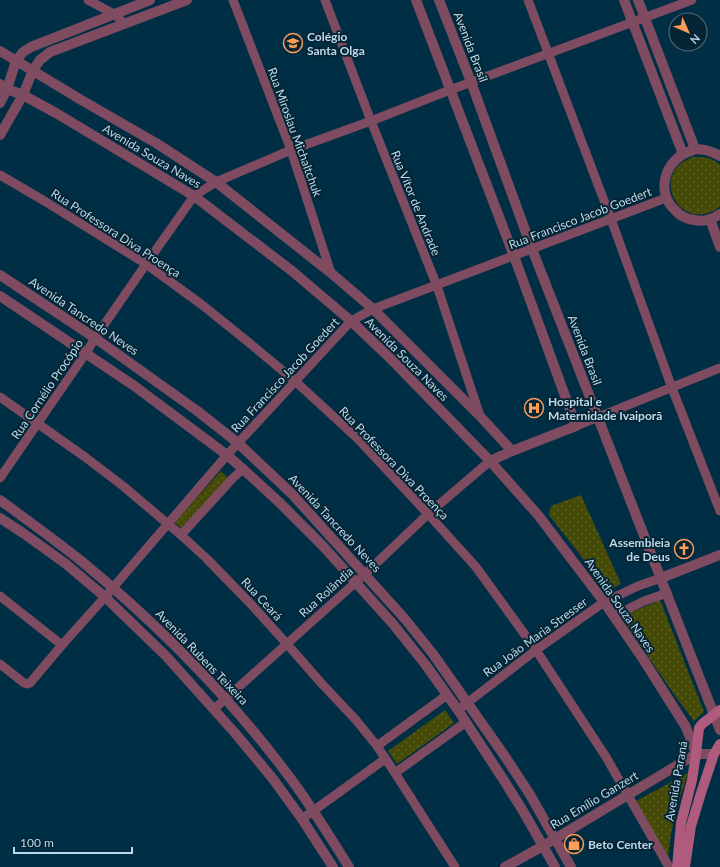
<svg xmlns="http://www.w3.org/2000/svg" width="720" height="867" viewBox="0 0 720 867" font-family="Lato,sans-serif">
  <defs>
    <pattern id="grass-dots" width="8" height="8" patternUnits="userSpaceOnUse"><rect width="8" height="8" fill="#454a06"/><path d="M2 2h.1M6 6h.1" fill="none" stroke="#5e642a" stroke-width="1.8" stroke-linecap="round"/></pattern>
  </defs>
  <rect width="100%" height="100%" fill="#002f45"/>
  <g fill="url(#grass-dots)">
    <path d="M694,157C706,157 711,157 720,165V206C716,210 710,213 704,214C678,219 660,185 678,166C683,161 688,159 694,157Z"/>
    <path d="M221,471L228,478L181,528L174,522Z"/>
    <path d="M581,495L621,584L606,591L578,552L549,515L551,506Z"/>
    <path d="M660,600L704,712L694,721L676,697L621,617Z"/>
    <path d="M445,710L454,723L397,764L388,751Z"/>
    <path d="M688,773L678,804L671,833L668,859L636,801Z"/>
  </g>
  <g fill="none" stroke-linecap="round" stroke-linejoin="round">
    <g stroke="#7f4b60" stroke-width="9">
      <path d="M88,0L114,14L125,24"/>
      <path d="M233,0L291,150L331,273"/>
      <path d="M325,0L371,121L437,286L480,416"/>
      <path d="M528,0L611,219L672,388L720,511"/>
      <path d="M0,175L46,202L146,264L201,304L247,341L295,381L358,439L428,514L476,567L536,650L606,757L669,867"/>
      <path d="M0,397L85,457L123,486L181,535L206,558L249,602L286,643L323,685L356,720L377,746L395,773L455,867"/>
      <path d="M576,426L720,368"/>
      <path d="M0,478L86,353L95,338L146,264L194,196L216,182L291,150L371,121L450,90L692,0"/>
      <path d="M181,535L232,479L243,469"/>
      <path d="M0,596L62,645"/>
      <path d="M614,616L644,601L667,593"/>
      <path d="M0,664L24,683L27,684L30,683L62,645L105,597L227,455L351,321L373,309L666,198"/>
      <path d="M214,709L365,574L428,514L490,461"/>
      <path d="M458,710L536,650L604,602L638,586L661,578"/>
      <path d="M377,746L447,695"/>
      <path d="M395,773L466,722"/>
      <path d="M302,819L385,759"/>
    </g>
    <g stroke="#7f4b60" stroke-width="10">
      <path d="M416,0L514,256L576,426L512,451L490,461"/>
      <path d="M439,0L471,82L532,249L720,730"/>
      <path d="M624,0L683,154"/>
      <path d="M638,0L695,149"/>
      <path d="M0,51L83,101L156,143L216,182L331,273L373,309L480,416L512,451"/>
      <path d="M0,84L7,89L23,95L56,113L194,196L292,271L351,321L389,357L490,461L538,515L604,602L643,659L686,727L696,754"/>
      <path d="M0,103L7,89L16,61L23,52L31,47L150,0"/>
      <path d="M0,135L23,95L33,70L40,60L50,52L187,0"/>
      <path d="M720,156C713,152 705,149 696,149C693,150 691,151 688,152C664,161 656,193 675,210C680,216 686,219 694,220C703,222 712,220 720,214"/>
      <path d="M710,219L720,247"/>
      <path d="M0,275L95,338L196,410L238,443L292,494L405,619L433,654L504,755L529,793L571,867"/>
      <path d="M0,296L133,385L227,455L243,469L280,503L322,545L393,624L425,664L458,710L503,779L523,811L555,867"/>
      <path d="M0,500C27,520 54,539 80,560C158,624 230,697 291,779C312,807 330,837 349,867"/>
      <path d="M0,518L23,533L66,564L105,597L166,656L235,733L273,779L302,819L333,867"/>
      <path d="M661,578L720,555"/>
      <path d="M696,754H714"/>
      <path d="M505,867L543,846L696,754"/>
    </g>
    <g stroke="#ae5b7e" stroke-width="10">
      <path d="M677,867L681,823L692,780L696,754L699,728L702,724L720,710"/>
      <path d="M685,867L691,826L701,793L714,754L720,744"/>
    </g>
  </g>
  <defs>
    <g id="school-ring" transform="scale(1)"><circle r="9.5" fill="#052534" stroke="#fd9c56" stroke-width="1.5"/><path d="M0-5L7-2L0 1L-7-2ZM-4 1L0 2.5L4 1V4Q0 6-4 4Z" fill="#fd9c56"/></g>
    <g id="hospital-ring" transform="scale(1)"><circle r="9.5" fill="#052534" stroke="#fd9c56" stroke-width="1.5"/><path d="M-5-5h3v3.5h4V-5h3V5h-3V1.5h-4V5h-3Z" fill="#fd9c56"/></g>
    <g id="church-ring" transform="scale(1)"><circle r="9.5" fill="#052534" stroke="#fd9c56" stroke-width="1.5"/><path d="M-1.2-6h2.4v3.5h3.3v2.4h-3.3V6h-2.4V-.1h-3.3v-2.4h3.3Z" fill="#fd9c56"/></g>
    <g id="shop-ring" transform="scale(1)"><circle r="9.5" fill="#052534" stroke="#fd9c56" stroke-width="1.5"/><path d="M-5-2.5h2.3a2.7 3.5 0 0 1 5.4 0H5L5.5 6h-11ZM-1.5-2.5h3a1.5 2.3 0 0 0-3 0Z" fill="#fd9c56"/></g>
  </defs>
  <g fill-rule="evenodd">
    <use href="#school-ring" x="293" y="43"/>
    <use href="#hospital-ring" x="534" y="408"/>
    <use href="#church-ring" x="684" y="549"/>
    <use href="#shop-ring" x="574" y="844"/>
  </g>
  <g text-anchor="middle" dominant-baseline="central" stroke-width="4" stroke-linejoin="round" paint-order="stroke">
    <g font-size="12" font-weight="bold" fill="#bcd9ea" stroke="#052534" text-anchor="start">
      <text x="307" y="36">Colégio<tspan x="307" dy="14">Santa Olga</tspan></text>
      <text x="548" y="401">Hospital e<tspan x="548" dy="14">Maternidade Ivaiporã</tspan></text>
      <text x="670" y="542" text-anchor="end">Assembleia<tspan x="670" dy="14">de Deus</tspan></text>
      <text x="588" y="844">Beto Center</text>
    </g>
    <g font-size="12" fill="#bcd9ea" stroke="#052534">
      <text transform="translate(471 47) rotate(69)">Avenida Brasil</text>
      <text transform="translate(295 132) rotate(70)">Rua Miroslau Michaltchuk</text>
      <text transform="translate(152 156) rotate(31)">Avenida Souza Naves</text>
      <text transform="translate(416 203) rotate(68)">Rua Vítor de Andrade</text>
      <text transform="translate(580 218) rotate(-21)">Rua Francisco Jacob Goedert</text>
      <text transform="translate(116 233) rotate(33)">Rua Professora Diva Proença</text>
      <text transform="translate(84 316) rotate(34)">Avenida Tancredo Neves</text>
      <text transform="translate(585 350) rotate(69)">Avenida Brasil</text>
      <text transform="translate(407 359) rotate(45)">Avenida Souza Naves</text>
      <text transform="translate(285 375) rotate(-47)">Rua Francisco Jacob Goedert</text>
      <text transform="translate(47 389) rotate(-56)">Rua Cornélio Procópio</text>
      <text transform="translate(394 463) rotate(46)">Rua Professora Diva Proença</text>
      <text transform="translate(335 523) rotate(47)">Avenida Tancredo Neves</text>
      <text transform="translate(326 592) rotate(-42)">Rua Rolândia</text>
      <text transform="translate(262 599) rotate(47)">Rua Ceará</text>
      <text transform="translate(620 605) rotate(55)">Avenida Souza Naves</text>
      <text transform="translate(535 637) rotate(-36)">Rua João Maria Stresser</text>
      <text transform="translate(202 657) rotate(46)">Avenida Rubens Teixeira</text>
      <text transform="translate(676 781) rotate(-80)">Avenida Paraná</text>
      <text transform="translate(594 800) rotate(-31)">Rua Emílio Ganzert</text>
    </g>
  </g>
  <g transform="translate(688 32) rotate(135)"><circle r="19" fill="#052534" stroke="#4e6d7d"/>
  <path d="M0-3L7 15L0 10L-7 15Z" fill="#fd9c56"/>
  <text y="-6" font-size="11" font-weight="bold" text-anchor="middle" fill="#bcd9ea">N</text>
  </g>
  <path d="M14 847v6h118v-6" fill="none" stroke="#bcd9ea" stroke-width="2"/>
  <text x="20" y="847" font-size="12" fill="#bcd9ea" stroke="#052534" stroke-width="3" paint-order="stroke">100 m</text>
</svg>
